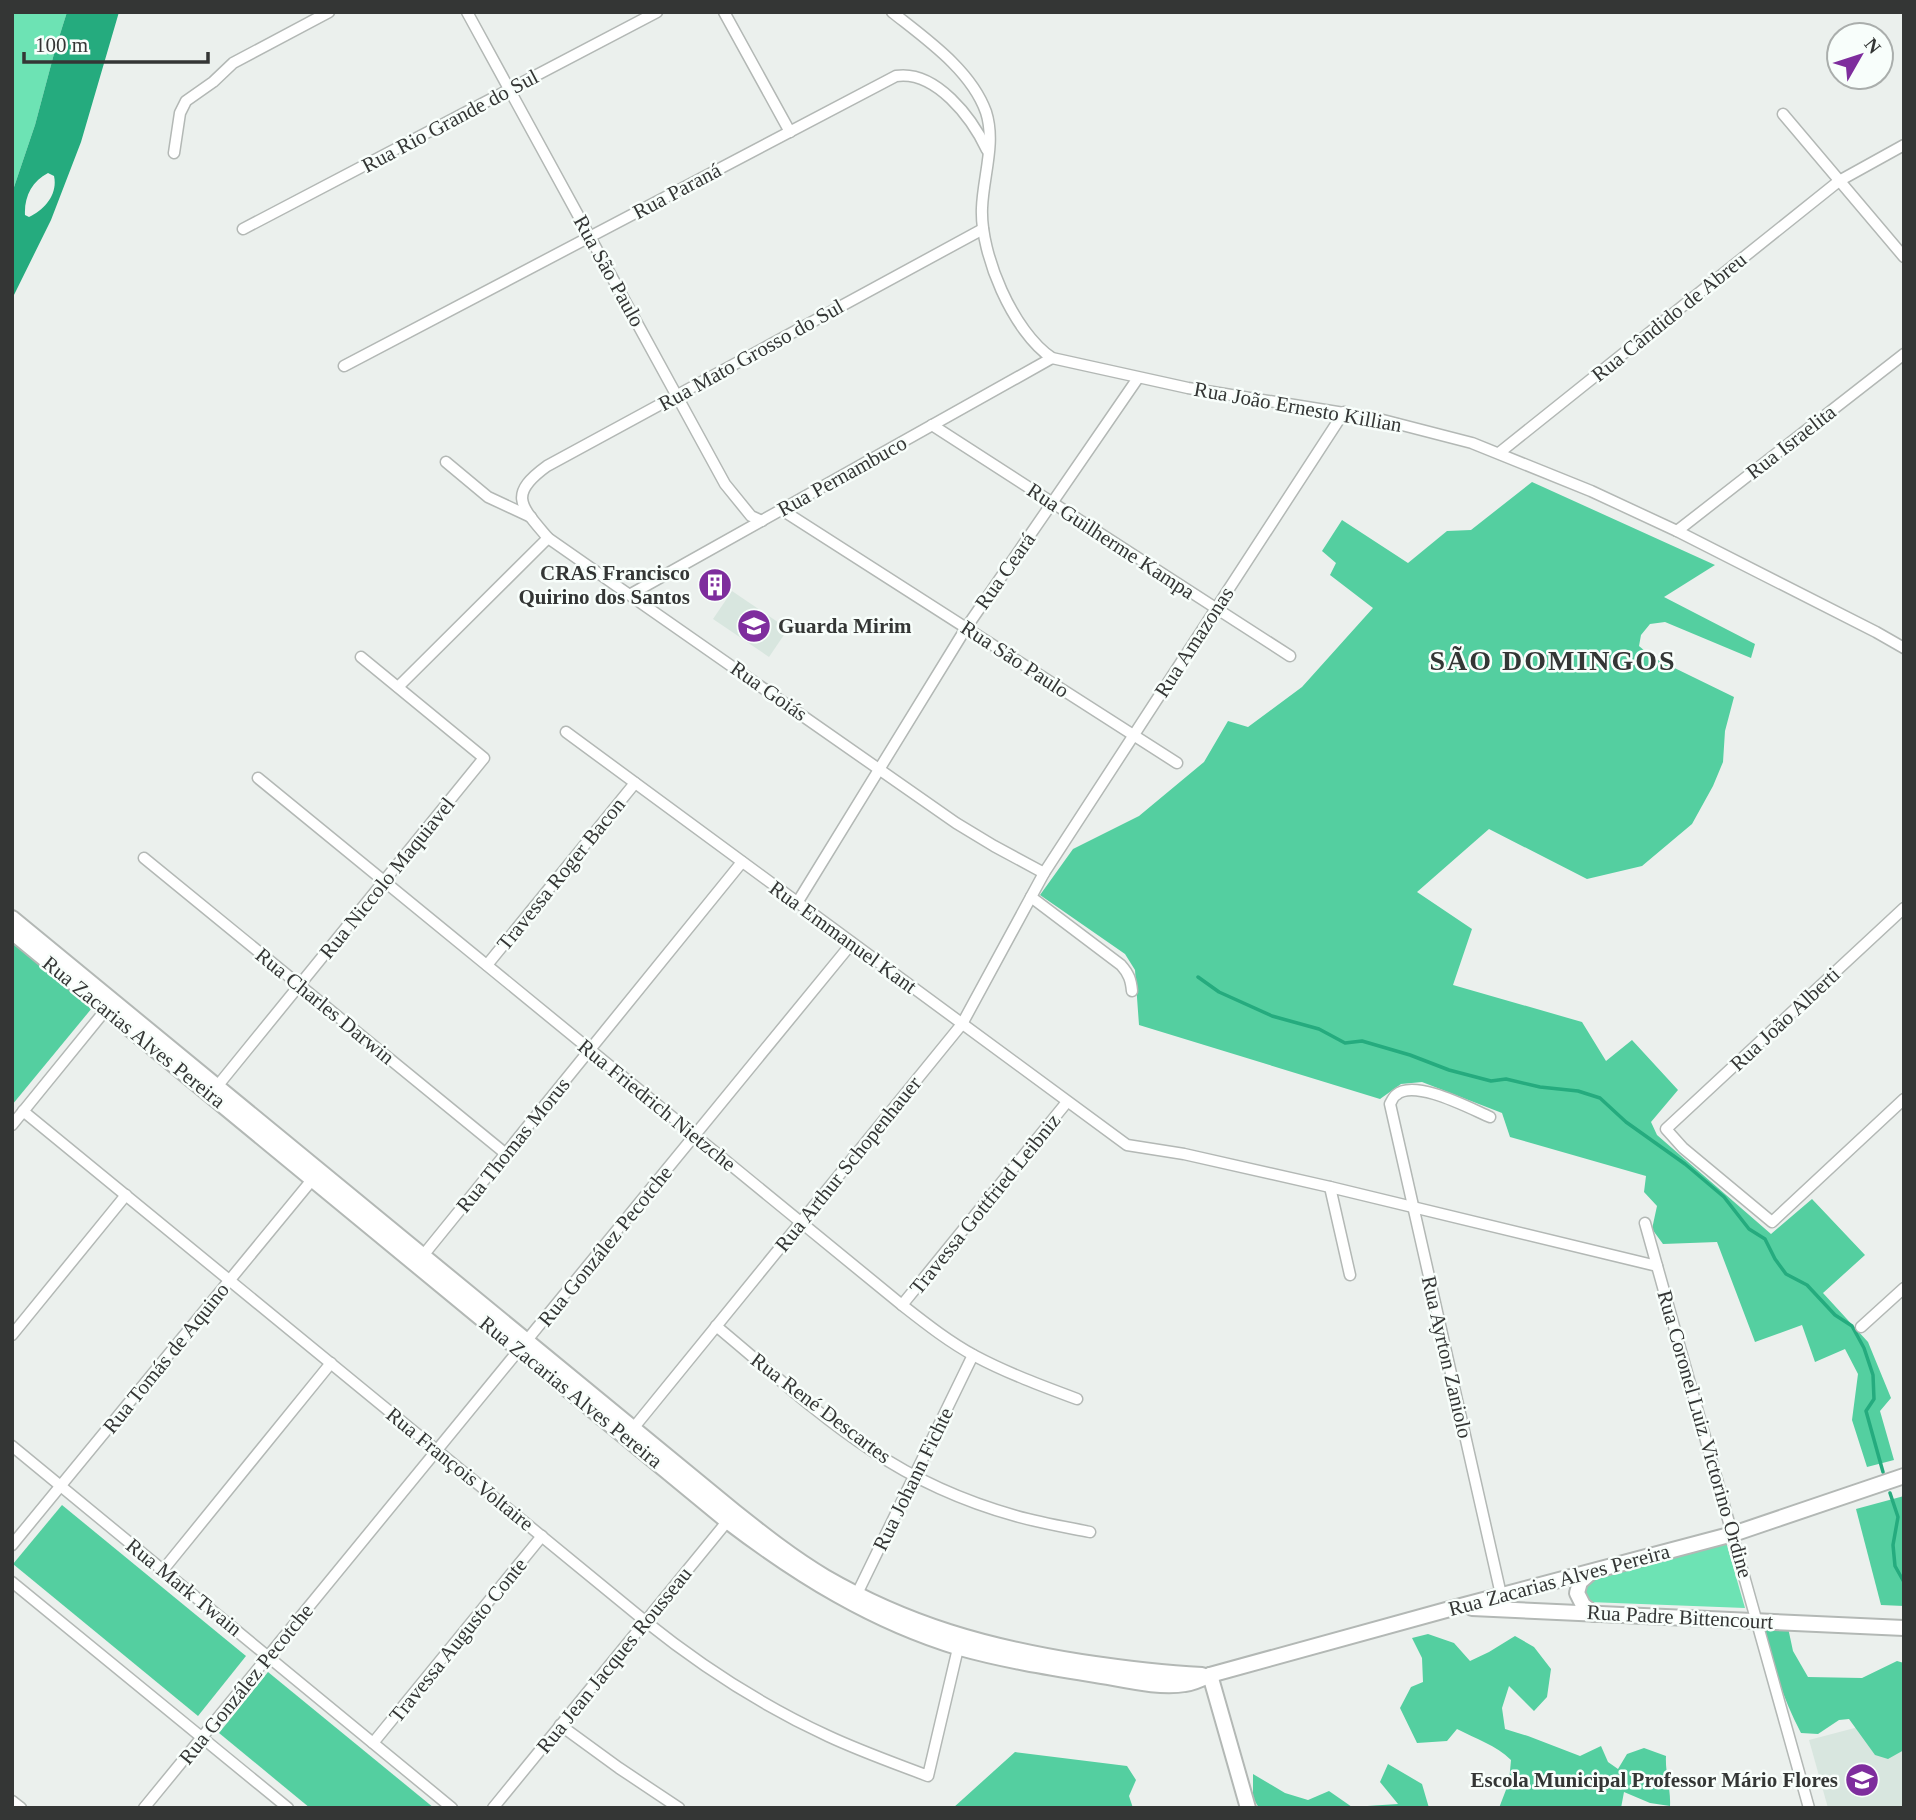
<svg xmlns="http://www.w3.org/2000/svg" width="1916" height="1820" viewBox="0 0 1916 1820" font-family="Georgia,serif">
  <rect width="100%" height="100%" fill="#ebf0ed"/>
  <g fill="#d8e6df">
    <path d="M732,591L788,629L769,657L713,619Z"/>
    <path d="M1904,1715V1808H1828L1809,1740Z"/>
  </g>
  <g fill="#6de3b4">
    <path d="M12,12H67L55,50L35,125L12,193Z"/>
    <path d="M1726,1542L1745,1608L1589,1602L1582,1593L1587,1582Z"/>
  </g>
  <g fill="#54cfa0">
    <path d="M1532,482L1715,565L1664,597L1755,644L1751,658L1665,622L1650,624L1641,635L1639,646L1652,657L1734,697L1725,731L1723,762L1713,786L1692,824L1642,866L1587,879L1489,829L1417,892L1472,929L1453,985L1582,1022L1606,1061L1632,1040L1678,1090L1651,1122L1657,1135L1771,1234L1812,1199L1865,1255L1823,1293L1868,1342L1891,1398L1880,1411L1894,1460L1867,1467L1852,1420L1858,1374L1845,1349L1815,1362L1802,1325L1755,1342L1717,1242L1663,1244L1652,1229L1657,1206L1644,1192L1646,1176L1510,1137L1502,1113L1422,1082L1401,1084L1380,1099L1139,1025L1135,970L1125,954L1040,895L1073,849L1139,816L1204,762L1228,721L1248,727L1302,687L1373,608L1330,575L1336,563L1322,551L1342,520L1408,563L1447,531L1471,530Z"/>
    <path d="M12,942L92,1008L12,1105Z"/>
    <path d="M1904,1496V1606L1881,1605L1856,1509Z"/>
    <path d="M62,1505L246,1656L198,1716L13,1564Z"/>
    <path d="M1787,1623L1793,1651L1808,1677L1862,1678L1897,1661L1904,1663V1750L1888,1759L1875,1755L1849,1719L1839,1720L1818,1734L1801,1733C1783,1699 1773,1665 1763,1628Z"/>
    <path d="M1428,1634L1454,1643L1470,1661L1489,1652L1515,1636L1534,1647L1551,1669L1547,1697L1534,1711L1509,1686L1502,1708L1505,1729L1528,1736L1580,1756L1601,1746L1608,1762L1618,1769L1627,1754L1644,1748L1666,1756C1665,1773 1671,1789 1670,1806L1650,1803L1624,1792L1621,1808H1499L1509,1782L1511,1760C1496,1745 1476,1739 1457,1729L1447,1741L1417,1743L1400,1708L1411,1687L1423,1682L1422,1658L1412,1638Z"/>
    <path d="M268,1672L434,1808H310L219,1733Z"/>
    <path d="M1015,1752L1127,1766L1136,1780L1129,1796L1133,1808H953Z"/>
    <path d="M1388,1764L1422,1784L1429,1808H1259L1253,1798V1774L1285,1793L1308,1800L1329,1791L1352,1807L1398,1804L1380,1782Z"/>
  </g>
  <path fill="#25ab7e" fill-rule="evenodd" d="M67,12H119L81,142L51,220L12,299V193L35,125L55,50ZM48,173L54,176C58,194 45,210 29,217L25,215C24,197 32,181 48,173Z"/>
  <g fill="none" stroke-linecap="round" stroke-linejoin="round">
    <g stroke="#25ab7e" stroke-width="3.5">
      <path d="M1198,977L1219,992L1272,1016L1319,1029L1345,1043L1362,1041L1410,1055L1449,1070L1491,1081L1506,1079L1540,1087L1578,1091L1600,1098L1626,1122L1685,1164L1724,1197L1749,1229L1765,1239L1775,1259L1786,1274L1807,1285L1835,1315L1852,1326L1864,1348L1873,1375L1874,1399L1866,1411L1883,1472"/>
      <path d="M1890,1493L1898,1517L1893,1545L1895,1566L1904,1582"/>
    </g>
    <g stroke="#b3b8b5" stroke-width="13">
      <g id="street">
        <path d="M467,12L725,484L751,516L762,521"/>
        <path d="M724,12L790,132"/>
        <path d="M892,12C926,39 971,70 986,112C996,143 983,177 982,208C980,254 1013,332 1052,358L1188,388L1375,418L1472,443L1591,491L1677,531L1876,632L1904,648"/>
        <path d="M1783,114L1904,257"/>
        <path d="M174,153L180,113L186,101L213,82L233,63L329,12"/>
        <path d="M243,229L657,12"/>
        <path d="M983,229L547,466C507,495 521,506 548,538L956,823L994,846L1044,873"/>
        <path d="M344,366L896,76C936,70 972,118 987,150"/>
        <path d="M932,425L1290,656"/>
        <path d="M1499,453L1839,181L1904,145"/>
        <path d="M446,462L488,497L531,517"/>
        <path d="M782,510L1177,763"/>
        <path d="M1677,531L1904,354"/>
        <path d="M631,594L1052,358"/>
        <path d="M398,687L548,538"/>
        <path d="M566,732L1127,1145L1184,1154L1330,1187L1657,1266"/>
        <path d="M258,778L902,1305C925,1323 949,1342 975,1356C1007,1373 1042,1386 1077,1399"/>
        <path d="M144,858L506,1154"/>
        <path d="M1031,897L1121,965C1129,974 1131,980 1132,991"/>
        <path d="M797,903L966,628L1138,378"/>
        <path d="M1904,908L1666,1129L1683,1148L1772,1222L1904,1099"/>
        <path d="M487,965L635,783"/>
        <path d="M215,1089L484,758L361,657"/>
        <path d="M23,1111L645,1621C701,1666 763,1706 828,1736C860,1751 894,1763 928,1776L959,1644"/>
        <path d="M1490,1117C1471,1109 1414,1078 1396,1095C1394,1096 1391,1102 1390,1104L1502,1599"/>
        <path d="M12,1125L108,1007"/>
        <path d="M1330,1187L1350,1275"/>
        <path d="M1645,1223L1809,1808"/>
        <path d="M421,1258L742,862"/>
        <path d="M902,1305L1067,1102"/>
        <path d="M716,1326C767,1368 816,1414 871,1450C914,1479 966,1502 1016,1516C1041,1523 1065,1527 1090,1532"/>
        <path d="M1861,1327L1904,1288"/>
        <path d="M12,1335L126,1195"/>
        <path d="M631,1431L962,1024L1044,873L1344,412"/>
        <path d="M12,1446L452,1808"/>
        <path d="M12,1545L316,1175"/>
        <path d="M163,1570L331,1363"/>
        <path d="M12,1582L288,1808"/>
        <path d="M854,1600L973,1355"/>
        <path d="M560,1725L619,1768L679,1808"/>
        <path d="M373,1743L542,1536"/>
        <path d="M12,1801L21,1808"/>
        <path d="M144,1808L852,943"/>
        <path d="M493,1808L730,1518"/>
      </g>
    </g>
    <g stroke="#b3b8b5" stroke-width="18">
      <g id="secondary">
        <path d="M12,918L735,1512C764,1535 793,1558 825,1577C908,1625 987,1647 1081,1662C1121,1668 1161,1673 1202,1675"/>
        <path d="M12,932L727,1521C798,1575 873,1622 960,1648C1003,1660 1046,1667 1090,1674C1119,1678 1157,1689 1185,1684C1194,1683 1202,1679 1210,1675L1457,1607L1733,1534L1904,1476"/>
        <path d="M1589,1574L1580,1582L1577,1593L1583,1605L1594,1614"/>
        <path d="M1472,1608L1904,1628"/>
        <path d="M1210,1675L1248,1808"/>
      </g>
    </g>
    <use href="#street" stroke="#fff" stroke-width="10"/>
    <use href="#secondary" stroke="#fff" stroke-width="14"/>
  </g>
  <defs>
    <g id="building-disc" transform="scale(1.75)"><circle r="9.5" fill="#7e2d9d" stroke="#f8fefb"/><path d="M-4-6H4V6H1V3H-1V6H-4ZM-2.5-4.3h1.7v1.8h-1.7ZM.8-4.3h1.7v1.8H.8ZM-2.5-1h1.7V.8h-1.7ZM.8-1h1.7V.8H.8Z" fill="#fff"/></g>
    <g id="school-disc" transform="scale(1.75)"><circle r="9.5" fill="#7e2d9d" stroke="#f8fefb"/><path d="M0-5L7-2L0 1L-7-2ZM-4 1L0 2.5L4 1V4Q0 6-4 4Z" fill="#fff"/></g>
  </defs>
  <g fill-rule="evenodd">
    <use href="#building-disc" x="715" y="585"/>
    <use href="#school-disc" x="754" y="626"/>
    <use href="#school-disc" x="1862" y="1780"/>
  </g>
  <g text-anchor="middle" dominant-baseline="central" stroke-width="5" stroke-linejoin="round" paint-order="stroke">
    <g font-size="21" fill="#343635" stroke="#f8fefb">
      <text transform="translate(450 121) rotate(-28)">Rua Rio Grande do Sul</text>
      <text transform="translate(677 191) rotate(-28)">Rua Paraná</text>
      <text transform="translate(609 271) rotate(61)">Rua São Paulo</text>
      <text transform="translate(1669 317) rotate(-39)">Rua Cândido de Abreu</text>
      <text transform="translate(751 355) rotate(-29)">Rua Mato Grosso do Sul</text>
      <text transform="translate(1298 407) rotate(10)">Rua João Ernesto Killian</text>
      <text transform="translate(1791 442) rotate(-38)">Rua Israelita</text>
      <text transform="translate(842 476) rotate(-29)">Rua Pernambuco</text>
      <text transform="translate(1111 541) rotate(33)">Rua Guilherme Kampa</text>
      <text transform="translate(1005 571) rotate(-55)">Rua Ceará</text>
      <text transform="translate(1194 642) rotate(-57)">Rua Amazonas</text>
      <text transform="translate(1015 659) rotate(33)">Rua São Paulo</text>
      <text transform="translate(769 691) rotate(35)">Rua Goiás</text>
      <text transform="translate(561 874) rotate(-51)">Travessa Roger Bacon</text>
      <text transform="translate(387 878) rotate(-51)">Rua Niccolo Maquiavel</text>
      <text transform="translate(843 937) rotate(36)">Rua Emmanuel Kant</text>
      <text transform="translate(325 1006) rotate(39)">Rua Charles Darwin</text>
      <text transform="translate(1785 1019) rotate(-43)">Rua João Alberti</text>
      <text transform="translate(134 1032) rotate(39)">Rua Zacarias Alves Pereira</text>
      <text transform="translate(657 1105) rotate(39)">Rua Friedrich Nietzche</text>
      <text transform="translate(513 1145) rotate(-51)">Rua Thomas Morus</text>
      <text transform="translate(848 1164) rotate(-51)">Rua Arthur Schopenhauer</text>
      <text transform="translate(985 1204) rotate(-51)">Travessa Gottfried Leibniz</text>
      <text transform="translate(605 1246) rotate(-51)">Rua González Pecotche</text>
      <text transform="translate(1447 1357) rotate(77)">Rua Ayrton Zaniolo</text>
      <text transform="translate(166 1358) rotate(-51)">Rua Tomás de Aquino</text>
      <text transform="translate(571 1392) rotate(39)">Rua Zacarias Alves Pereira</text>
      <text transform="translate(821 1408) rotate(37)">Rua René Descartes</text>
      <text transform="translate(1705 1434) rotate(74)">Rua Coronel Luiz Victorino Ordine</text>
      <text transform="translate(460 1469) rotate(39)">Rua François Voltaire</text>
      <text transform="translate(913 1479) rotate(-64)">Rua Johann Fichte</text>
      <text transform="translate(1559 1580) rotate(-15)">Rua Zacarias Alves Pereira</text>
      <text transform="translate(184 1587) rotate(39)">Rua Mark Twain</text>
      <text transform="translate(1680 1617) rotate(3)">Rua Padre Bittencourt</text>
      <text transform="translate(458 1640) rotate(-51)">Travessa Augusto Conte</text>
      <text transform="translate(614 1660) rotate(-51)">Rua Jean Jacques Rousseau</text>
      <text transform="translate(246 1684) rotate(-51)">Rua González Pecotche</text>
    </g>
    <g font-size="21" font-weight="bold" fill="#343635" stroke="#f8fefb" text-anchor="end">
      <text x="690" y="573">CRAS Francisco<tspan x="690" dy="24">Quirino dos Santos</tspan></text>
      <text x="778" y="626" text-anchor="start">Guarda Mirim</text>
      <text x="1838" y="1780">Escola Municipal Professor Mário Flores</text>
    </g>
    <g font-size="28" font-weight="bold" letter-spacing="2" fill="#343635" stroke="#f8fefb">
      <text x="1553" y="660">SÃO DOMINGOS</text>
    </g>
  </g>
  <rect width="1916" height="1820" fill="none" stroke="#343635" stroke-width="28"/>
  <g transform="translate(1860 56) rotate(51)"><circle r="33" fill="#f8fefb" stroke="#aaaeac" stroke-width="2"/>
  <path d="M0-5L12 26L0 18L-12 26Z" fill="#7e2d9d"/>
  <text y="-10" font-size="19" font-weight="bold" text-anchor="middle" fill="#343635">N</text>
  </g>
  <path d="M24 52v10h184v-10" fill="none" stroke="#343635" stroke-width="3.5"/>
  <text x="35" y="52" font-size="21" fill="#343635" stroke="#f8fefb" stroke-width="5" paint-order="stroke">100 m</text>
</svg>
